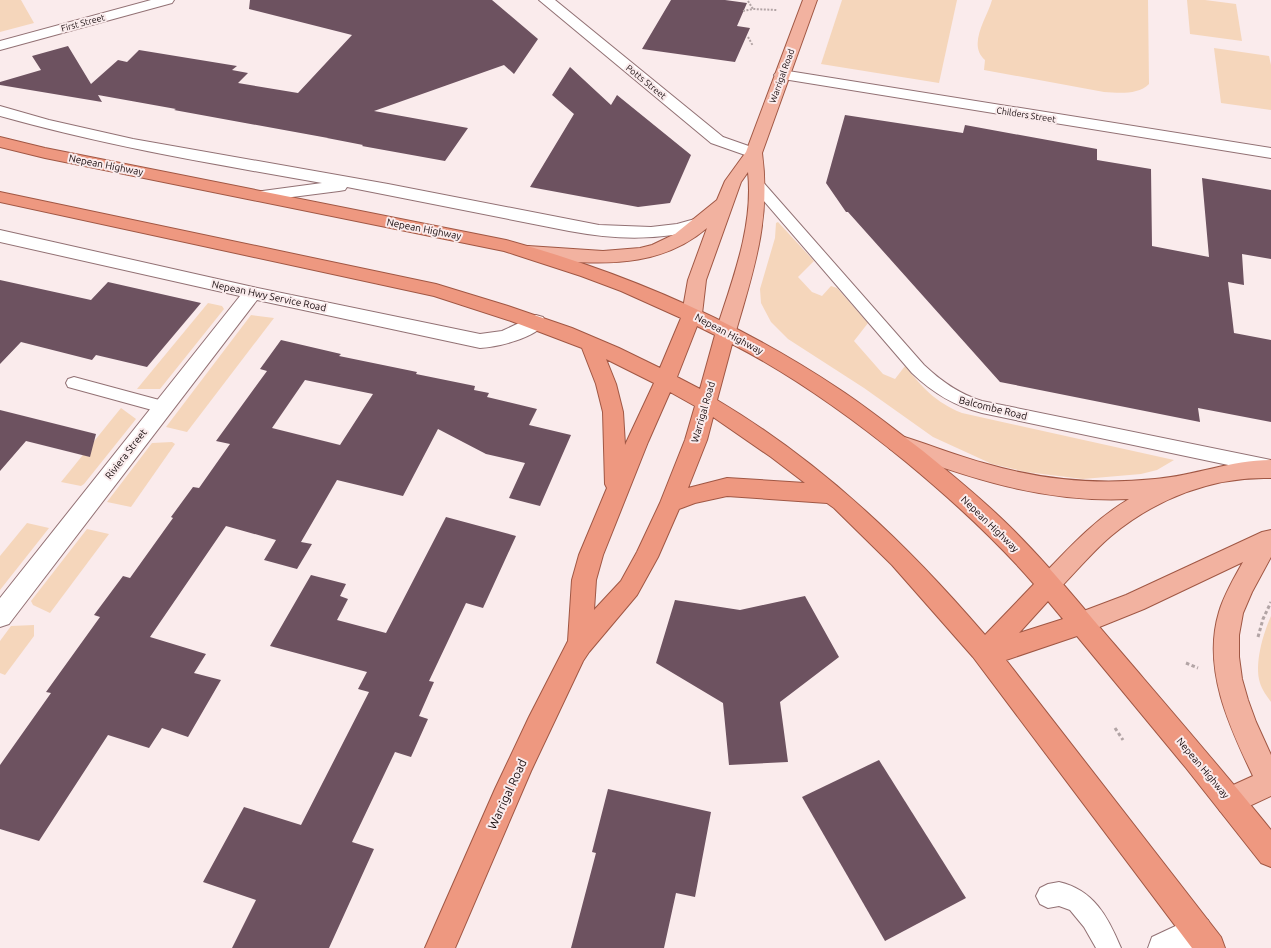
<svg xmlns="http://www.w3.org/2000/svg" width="1271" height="948" viewBox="0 0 1271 948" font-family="Ubuntu,sans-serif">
  <rect width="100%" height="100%" fill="#faebec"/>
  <g fill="#f5d6bb">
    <path d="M0,0H21L34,23L0,32Z"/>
    <path d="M842,0H957L939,83L821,64Z"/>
    <path d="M992,0H1148L1149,84C1138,95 1119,93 1104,92L984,70L985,60C967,45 987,18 992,0Z"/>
    <path d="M1187,0H1205L1236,4L1242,41L1190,34Z"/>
    <path d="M1214,48L1269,56L1271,65V110L1221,103Z"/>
    <path d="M778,222L814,261L798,277L812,292L822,296L831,286L837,288L868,323L854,341L883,374L895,379L905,366C923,388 935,402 962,413L1174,460L1157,470L1141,474L1083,479L1026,472L992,464L933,437L864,388L788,339L771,322L761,303L760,289L775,238L776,223Z"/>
    <path d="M208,303L222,306L224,309L160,389H137Z"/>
    <path d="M251,315L274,318L187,432L166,427Z"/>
    <path d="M121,408L136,419L84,484L81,486L61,482Z"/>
    <path d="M172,442L175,444L131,507L107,502L152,443Z"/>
    <path d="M27,523L49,528L0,590V556Z"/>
    <path d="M87,529L109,534L50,613L33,605L31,601Z"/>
    <path d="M1271,616V702C1267,696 1262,690 1260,683C1254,664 1263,634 1271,616Z"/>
    <path d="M34,625V636L5,675L0,673V641L11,626Z"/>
  </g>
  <g fill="#6d5260" fill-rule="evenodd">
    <path d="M250,0H492L538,39L514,74L504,65L374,111L468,128L445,161L362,146L363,145L327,138H328L174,110L176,109L98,95L102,102L0,85V82L41,70L32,56L68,46L91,84L118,60L127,62L139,50L237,66L232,70L248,73L238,83L298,93L352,35L249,9Z"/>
    <path d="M671,0H725L747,3L737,26L750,28L735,62L642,49Z"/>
    <path d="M570,67L611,105L617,95L691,155L670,203L638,207L530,187L574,114L552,95Z"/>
    <path d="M845,115L963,133L965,125L1097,149V160L1151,169L1152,246L1209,257L1202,178L1271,190V259L1242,254L1244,285L1228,282L1234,333L1271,340V422L1198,408L1200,422L1000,382L848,212H846L826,183Z"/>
    <path d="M0,280L91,300L108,282L201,303L147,367L96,355L92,360L21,342L0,364Z"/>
    <path d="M281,340L341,354L339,356L417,372L416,374L475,386L474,390L489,393L487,397L537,409L529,425L571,435L540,506L509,498L525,463L486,454L438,429L403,496L337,480L301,542L312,544L297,569L264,560L276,540L226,526L150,637L206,654L194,673L221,680L188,737L162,728L149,748L108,735L39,841L0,829V765L51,693L46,692L100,617L94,615L123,576L130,578L173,518L171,517L193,487L199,488L230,444L216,441L267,371L260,369ZM305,380L373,394L340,445L272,428Z"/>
    <path d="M0,410L96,434L90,457L26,441L0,471Z"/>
    <path d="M446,517L516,536L483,608L466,603L429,681L434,682L419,716L428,719L411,757L395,752L352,842L374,849L329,948H232L256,900L203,882L244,807L301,825L369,692L358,689L367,672L270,646L311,575L346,584L340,596L348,599L337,620L386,633Z"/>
    <path d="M805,596L839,657L780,702L788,762L729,765L723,703L656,663L675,600L740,610Z"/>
    <path d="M879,760L966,898L885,941L802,797Z"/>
    <path d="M608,789L711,812L695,897L676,893L664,948H571L596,853L592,852Z"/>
  </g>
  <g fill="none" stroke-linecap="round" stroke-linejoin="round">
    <g stroke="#927174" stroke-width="2">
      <g id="service">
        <path d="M757,180L762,181L924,365C941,381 959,394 982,401L1271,460V474L982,413C954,406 933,393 912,373L752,187L750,184L752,181Z"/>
        <path d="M74,377L163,401L169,402L172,407L169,412L163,413L68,387L66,383L68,379Z"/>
        <path d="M1059,882C1094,890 1108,917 1121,948H1096L1084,927L1070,910L1059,906L1048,908L1040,904L1036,896L1040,888L1048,884Z"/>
      </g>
    </g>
    <g stroke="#927174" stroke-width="2">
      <g id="minor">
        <path d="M151,0H174L172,3L0,50V41Z"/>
        <path d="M539,0H555L723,137L760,150L762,153L760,156L754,158L748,156L711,143Z"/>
        <path d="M782,70L1271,148V158L777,78L774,75L777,72Z"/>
        <path d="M0,106L49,120L133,139L388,184L599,225L651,227L677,224L702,217L708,219L711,223L708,227C661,241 617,240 569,231L347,187L345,190L339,191L261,201L255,200L252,196L255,192L322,183C214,164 106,146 0,116Z"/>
        <path d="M0,230L253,287L480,334L502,331L536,315L543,317L546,322C536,338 498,347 480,348L257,300L9,624L0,627V598L240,296L0,242Z"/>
        <path d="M1197,916L1208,920L1212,931L1208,942L1195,948H1148L1152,937Z"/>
      </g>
    </g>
    <g stroke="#a05744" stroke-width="2">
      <g id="primary">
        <path d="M803,0H817L762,153C771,219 754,269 736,331L733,336L726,338L719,336L716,331C732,281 754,226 748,172L741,182L706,280L702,314L699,319L692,321L685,319L682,314L688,280L707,228C665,264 614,265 561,261C548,260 534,260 522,256L519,252L522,248L528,246L603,251L640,248L652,245L675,234L717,200L725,181L746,152Z"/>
        <path d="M898,435C928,444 957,456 987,464C1042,480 1098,485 1155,479C1194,476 1231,460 1271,460V478C1213,476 1155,499 1111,536C1091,553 1075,573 1057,591L1049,594L1041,591L1037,584L1041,577C1069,548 1094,520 1129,499C1041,503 971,478 890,449L887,443L890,437Z"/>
        <path d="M1271,530V557L1252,592L1243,613L1239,635V657L1242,679L1248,700L1256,722L1271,755V796L1230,815L1220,811L1216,801L1220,791L1253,776C1229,726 1202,668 1219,612C1224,595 1234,578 1243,562L1144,609L1082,634L1073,631L1070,623L1073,615L1126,595L1262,532Z"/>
      </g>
    </g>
    <g stroke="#a05744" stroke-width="2">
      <path id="trunk" d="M0,137L45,148L506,240C624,272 737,321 839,389C868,408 895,430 923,451C950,473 977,495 1002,519C1043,558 1078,602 1114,644C1167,706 1220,767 1271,830V867L1261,863L1186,768L1077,636L1006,660L1221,937L1225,948H1192L973,657L892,565L834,508L827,503L727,496L695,503L679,509L658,557L637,595L589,652L583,661L531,771L455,948H425L495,789L529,717L568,641L572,580L579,555L607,488L605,484L603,412L596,384L582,348L511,321L434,296L0,202V192L436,284L508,306L572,328L619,348L660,368L681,318L621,291L581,276L504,251L45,158L0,147ZM697,326L715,335L700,389L677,377ZM732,344C794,376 851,417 905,461C951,499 995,539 1034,584L985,635C907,544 821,462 717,400ZM606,359L654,383L625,445L623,412L616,384ZM670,392L695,406L685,440L660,503L637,552L621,581L594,610L596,580L603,555L648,442ZM713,417L771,457L805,483L727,478L688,488L707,440ZM1048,601L1063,619L1019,633Z"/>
    </g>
    <g stroke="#b2a4a5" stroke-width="2" stroke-dasharray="2 1.5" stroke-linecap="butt">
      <path d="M748,1L753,9"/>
      <path d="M743,11L753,9L777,10"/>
      <path d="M748,37L753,46"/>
    </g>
    <g stroke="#b2a4a5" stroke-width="3" stroke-dasharray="3.5 2.5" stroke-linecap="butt">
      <path d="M1258,637L1263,619L1271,602"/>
      <path d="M1186,663L1198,668"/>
      <path d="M1115,728L1123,740"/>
    </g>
    <use href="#service" fill="#fff" fill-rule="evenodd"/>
    <use href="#minor" fill="#fff" fill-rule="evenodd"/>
    <use href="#primary" fill="#f2b2a0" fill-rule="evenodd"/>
    <use href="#trunk" fill="#ee9880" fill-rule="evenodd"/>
  </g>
  <g text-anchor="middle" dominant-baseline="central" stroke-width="4" stroke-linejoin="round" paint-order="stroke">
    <g font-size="9" fill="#190d0f" stroke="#faebec">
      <text transform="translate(83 23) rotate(-15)">First Street</text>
      <text transform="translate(782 76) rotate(-70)">Warrigal Road</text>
      <text transform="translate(646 82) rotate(39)">Potts Street</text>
      <text transform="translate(1026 115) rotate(9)">Childers Street</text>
    </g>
    <g font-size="10" fill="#190d0f" stroke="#faebec">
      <text transform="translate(106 165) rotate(11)">Nepean Highway</text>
      <text transform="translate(424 229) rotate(11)">Nepean Highway</text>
      <text transform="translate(269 296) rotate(12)">Nepean Hwy Service Road</text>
      <text transform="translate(729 334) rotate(28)">Nepean Highway</text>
      <text transform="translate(993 408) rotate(14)">Balcombe Road</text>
      <text transform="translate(703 412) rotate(-74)">Warrigal Road</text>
      <text transform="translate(126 454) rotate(-52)">Riviera Street</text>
      <text transform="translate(990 524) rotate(44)">Nepean Highway</text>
      <text transform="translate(1203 768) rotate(50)">Nepean Highway</text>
    </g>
    <g font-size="12" fill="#190d0f" stroke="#faebec">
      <text transform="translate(507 794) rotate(-65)">Warrigal Road</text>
    </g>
  </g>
</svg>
